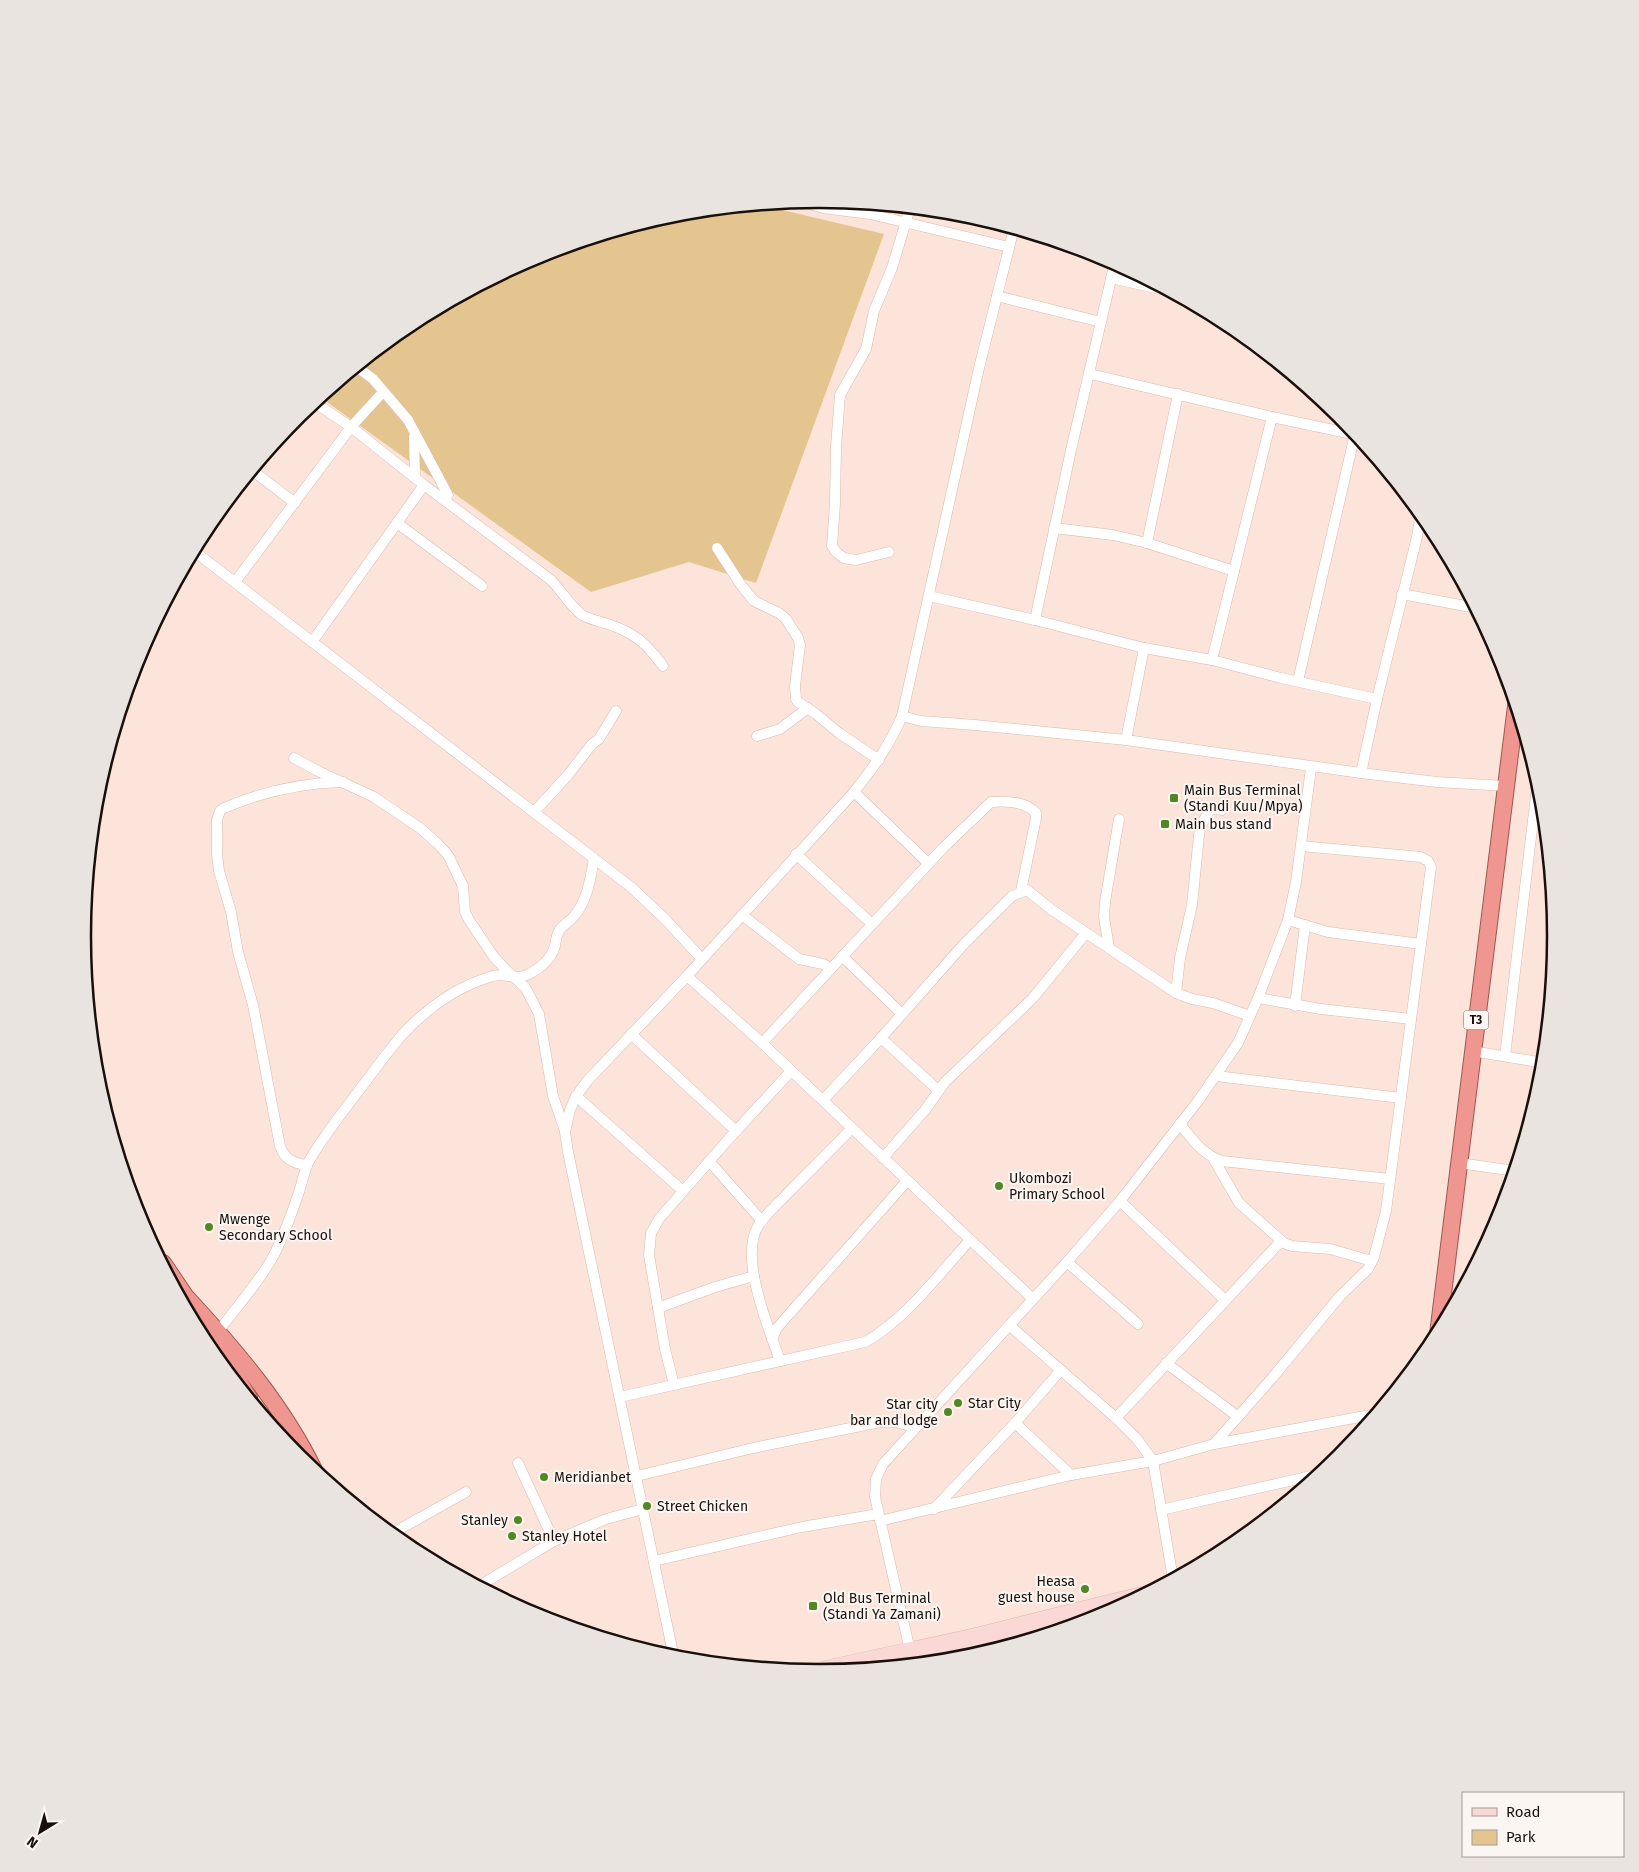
<svg xmlns="http://www.w3.org/2000/svg" width="1639" height="1872" viewBox="0 0 1639 1872" font-family="'Fira Sans',sans-serif">
  <rect width="100%" height="100%" fill="#fde4da"/>
  <path fill="#e5c58f" d="M761,205L884,234L756,583L689,562L591,592L327,402L347,375L410,323L538,255L676,213Z"/>
  <g fill="none" stroke-linecap="round" stroke-linejoin="round">
    <g stroke="#d8baae" stroke-width="11">
      <g id="minor">
        <path d="M800,201L823,208L870,214L1009,247"/>
        <path d="M1111,278L1169,291"/>
        <path d="M997,296L1101,322"/>
        <path d="M357,367L373,379L408,420L448,495"/>
        <path d="M1090,374L1272,417L1357,435"/>
        <path d="M314,402L351,427L424,485L551,580C562,591 569,605 582,615C591,620 599,621 608,624C635,633 647,644 663,666"/>
        <path d="M414,437L415,478"/>
        <path d="M253,471L295,503"/>
        <path d="M397,523L482,586"/>
        <path d="M1054,528L1113,535L1147,543L1234,571"/>
        <path d="M1147,543L1178,394"/>
        <path d="M717,548L741,585L754,601L779,613L786,619L798,638L800,645L795,686L796,699L798,702L816,714L839,733L879,760"/>
        <path d="M194,551L631,887L664,918L701,958"/>
        <path d="M889,552L856,560L844,558L836,552L832,546L835,503L836,447L840,395L866,349L874,311L892,268L910,208"/>
        <path d="M235,582L351,427L383,392"/>
        <path d="M1402,594L1476,608"/>
        <path d="M929,596L1035,620L1144,648L1212,660L1281,678L1377,699"/>
        <path d="M1035,620L1071,450L1115,262"/>
        <path d="M312,642L424,485"/>
        <path d="M1212,660L1272,417"/>
        <path d="M1298,681L1355,434"/>
        <path d="M902,716L921,721L975,725L1126,740L1361,773L1437,782L1506,786"/>
        <path d="M757,736L780,729L808,708"/>
        <path d="M1126,740L1144,648"/>
        <path d="M294,758L320,772L374,797L420,828L438,844L448,855L463,886L465,912L469,920L494,957L507,971L525,987L539,1014L553,1096L565,1131"/>
        <path d="M1361,773L1377,699L1417,537L1421,513"/>
        <path d="M854,792L928,863"/>
        <path d="M534,812L568,775L592,744L599,739L616,711"/>
        <path d="M796,854L872,924"/>
        <path d="M742,915L799,959L823,964L831,968"/>
        <path d="M1288,920L1328,932L1421,944"/>
        <path d="M1109,948L1104,917L1105,902L1119,819"/>
        <path d="M842,956L902,1014"/>
        <path d="M687,976L762,1043L1033,1299"/>
        <path d="M1176,993L1180,958L1192,905L1199,835L1201,826L1209,810L1217,809L1222,810"/>
        <path d="M1258,998L1321,1009L1411,1019"/>
        <path d="M1295,1006L1305,925"/>
        <path d="M631,1034L736,1131"/>
        <path d="M881,1038L938,1090"/>
        <path d="M762,1043L943,848L991,802C1005,801 1026,801 1036,813V818L1021,891"/>
        <path d="M1472,1051L1544,1063"/>
        <path d="M1505,1056L1538,778"/>
        <path d="M1216,1076L1401,1098"/>
        <path d="M576,1096L683,1191"/>
        <path d="M823,1100L881,1038L964,944L1012,896L1027,890L1052,910L1176,993L1192,999L1213,1003L1250,1016"/>
        <path d="M1180,1124C1192,1139 1203,1155 1222,1161L1390,1179"/>
        <path d="M883,1158L925,1110L945,1082L1033,998L1086,933"/>
        <path d="M1213,1158L1239,1203L1284,1243L1292,1246L1330,1249L1372,1261"/>
        <path d="M709,1161L762,1221"/>
        <path d="M1459,1163L1515,1171"/>
        <path d="M307,1165C293,1163 285,1160 280,1146L253,1005L238,952L231,912L219,871L217,854V820L220,811L224,808C261,792 303,783 343,782"/>
        <path d="M1120,1201L1225,1300"/>
        <path d="M1067,1262L1138,1324"/>
        <path d="M658,1308L715,1287L754,1276"/>
        <path d="M1009,1325L1116,1418L1137,1439L1153,1461L1173,1579"/>
        <path d="M218,1332C236,1307 259,1283 274,1255C284,1235 292,1213 299,1192C302,1183 304,1172 308,1163C320,1141 336,1121 351,1101C368,1079 384,1056 402,1035C427,1008 458,986 493,976C505,973 516,980 527,975C539,969 551,959 555,946C556,941 556,936 559,931C562,925 571,921 575,915C588,899 590,879 594,859"/>
        <path d="M772,1339L777,1328L907,1181"/>
        <path d="M780,1361C769,1329 740,1260 757,1228C764,1215 778,1204 788,1193C809,1172 831,1150 852,1128"/>
        <path d="M1166,1363L1237,1416"/>
        <path d="M674,1385L665,1349L649,1255L651,1233L659,1219L726,1142L791,1071"/>
        <path d="M620,1397L865,1342C903,1322 940,1273 970,1240"/>
        <path d="M1116,1418L1281,1241"/>
        <path d="M1015,1423L1071,1475"/>
        <path d="M1214,1444L1273,1377L1340,1296L1368,1269L1374,1257L1386,1211L1431,867L1428,861L1421,857L1301,846"/>
        <path d="M518,1463L554,1541"/>
        <path d="M637,1476L753,1448L875,1423C890,1420 900,1422 915,1428"/>
        <path d="M934,1509L1015,1423L1060,1371"/>
        <path d="M1161,1510L1320,1474"/>
        <path d="M880,1521L1071,1475L1153,1461L1214,1444L1376,1414"/>
        <path d="M391,1534L466,1492"/>
        <path d="M654,1561L802,1527L878,1514"/>
        <path d="M479,1586L554,1541L606,1519L643,1509"/>
        <path d="M911,1655L875,1497L876,1479L883,1464L1067,1262L1120,1201L1198,1101L1238,1043L1258,998L1288,920L1296,882L1311,768"/>
        <path d="M674,1658L568,1152L565,1132L570,1110L576,1096L588,1080L687,976L854,792C873,768 890,745 902,716L979,368L1014,228"/>
      </g>
    </g>
    <g stroke="#d8baae" stroke-width="15">
      <g id="secondary">
        <path d="M894,1666L1104,1616"/>
        <path d="M809,1672C866,1658 923,1647 980,1634C1035,1620 1091,1606 1146,1593"/>
      </g>
    </g>
    <g stroke="#a1564f" stroke-width="18">
      <g id="trunk">
        <path d="M163,1263L194,1309"/>
        <path d="M188,1299C236,1351 283,1406 314,1470"/>
        <path d="M1438,1334L1516,706"/>
        <path d="M212,1338L249,1398"/>
      </g>
    </g>
    <use href="#minor" stroke="#fff" stroke-width="10"/>
    <use href="#secondary" stroke="#f9d8d5" stroke-width="14"/>
    <use href="#trunk" stroke="#ee968f" stroke-width="16"/>
  </g>
  <g fill="#518823" stroke="#fcf6f3" stroke-width="2">
    <rect x="1169" y="793" width="10" height="10" rx="2.5"/>
    <rect x="1160" y="819" width="10" height="10" rx="2.5"/>
    <circle cx="999" cy="1186" r="5"/>
    <circle cx="209" cy="1227" r="5"/>
    <circle cx="958" cy="1403" r="5"/>
    <circle cx="948" cy="1412" r="5"/>
    <circle cx="544" cy="1477" r="5"/>
    <circle cx="647" cy="1506" r="5"/>
    <circle cx="518" cy="1520" r="5"/>
    <circle cx="512" cy="1536" r="5"/>
    <circle cx="1085" cy="1589" r="5"/>
    <rect x="808" y="1601" width="10" height="10" rx="2.5"/>
  </g>
  <g text-anchor="middle" dominant-baseline="central" stroke-width="4" stroke-linejoin="round" paint-order="stroke">
    <rect fill="#fcf6f3" stroke="#5e5551" stroke-width="1" x="1463.5" y="1010.5" width="25" height="19" rx="4"/>
    <g font-size="12" font-weight="bold" fill="#1a100b">
      <text x="1476" y="1020">T3</text>
    </g>
    <g font-size="14" fill="#1a100b" stroke="#fcf6f3" text-anchor="start">
      <text x="1184" y="790">Main Bus Terminal<tspan x="1184" dy="16">(Standi Kuu/Mpya)</tspan></text>
      <text x="1175" y="824">Main bus stand</text>
      <text x="1009" y="1178">Ukombozi<tspan x="1009" dy="16">Primary School</tspan></text>
      <text x="219" y="1219">Mwenge<tspan x="219" dy="16">Secondary School</tspan></text>
      <text x="968" y="1403">Star City</text>
      <text x="938" y="1404" text-anchor="end">Star city<tspan x="938" dy="16">bar and lodge</tspan></text>
      <text x="554" y="1477">Meridianbet</text>
      <text x="657" y="1506">Street Chicken</text>
      <text x="508" y="1520" text-anchor="end">Stanley</text>
      <text x="522" y="1536">Stanley Hotel</text>
      <text x="1075" y="1581" text-anchor="end">Heasa<tspan x="1075" dy="16">guest house</tspan></text>
      <text x="823" y="1598">Old Bus Terminal<tspan x="823" dy="16">(Standi Ya Zamani)</tspan></text>
    </g>
  </g>
  <path d="M0 0H1639V1872H0ZM91 936a728 728 0 1 1 1456 0a728 728 0 1 1-1456 0Z" fill="#eae4e0" fill-rule="evenodd"/>
  <path fill="none" stroke="#1a100b" stroke-width="2.5" d="M91 936a728 728 0 1 1 1456 0a728 728 0 1 1-1456 0Z"/>
  <rect x="1462" y="1792" width="162" height="65" fill="#fcf6f3" stroke="#a29a96"/>
  <rect x="1472" y="1808" width="25" height="8" fill="#f9d8d5" stroke="#a29a96"/>
  <text x="1506" y="1817" font-size="15" fill="#1a100b">Road</text>
  <rect x="1472" y="1830" width="25" height="15" fill="#e5c58f" stroke="#a29a96"/>
  <text x="1506" y="1842" font-size="15" fill="#1a100b">Park</text>
  <g transform="translate(40 1832) rotate(217)" stroke="#fcf6f3" stroke-width="4" paint-order="stroke">
  <path d="M0-4L9 19L0 12L-9 19Z" fill="#1a100b"/>
  <text y="-8" font-size="14" font-weight="bold" text-anchor="middle" fill="#1a100b">N</text>
  </g>
</svg>
